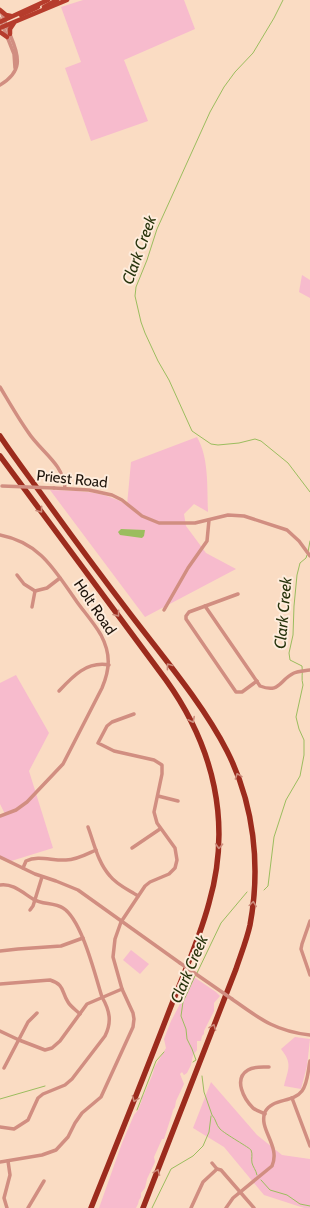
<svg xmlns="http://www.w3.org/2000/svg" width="310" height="1208" viewBox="0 0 310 1208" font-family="Cabin,sans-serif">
  <rect width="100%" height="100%" fill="#fadcc3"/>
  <g fill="#f7bbcd">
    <path d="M83,0H184L195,29L124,60L148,121L91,141L65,68L81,62L61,7Z"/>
    <path d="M302,275L310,280V298L299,292Z"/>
    <path d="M197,437C209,458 207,487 208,512L194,504L184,514L186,526L206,553L236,569L145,617L50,490C78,491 102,490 127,505L131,462Z"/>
    <path d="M16,675L49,733L29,771L53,848L8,862L0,859V817L5,814L0,804V683Z"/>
    <path d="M131,950L149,964L140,974L123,960Z"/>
    <path d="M191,975L216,992L220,996L214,1003V1011L204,1031V1034L202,1036L201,1041H197V1050L193,1055L191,1065L187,1073L184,1075L182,1072L180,1074L184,1084L176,1101L175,1107L173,1110L172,1114L164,1139H162L154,1157L155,1162L147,1179L145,1188L141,1193V1197L139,1200L138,1204L136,1208H99L122,1143L134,1115L138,1110L142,1100L141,1097L144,1095C146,1088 154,1074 154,1068L166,1048L164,1039L171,1021L179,1006L183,989L189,976Z"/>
    <path d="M295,1037L310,1039L307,1066L301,1089L284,1086C288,1069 293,1064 281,1049Z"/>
    <path d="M211,1082L257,1135L282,1155L310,1159V1208H304L264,1195L224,1147L193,1128Z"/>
  </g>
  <path fill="#9bbd5e" d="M121,529L145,530L144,536L142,538L120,535L118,532Z"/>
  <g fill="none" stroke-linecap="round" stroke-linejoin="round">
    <g stroke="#9bbd5e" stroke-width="1">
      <path d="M283,0L274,18L253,53L235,72L224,87L210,112L157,229L147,260L136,287L135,296L141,322L145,333L158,361L169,380L192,431L211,444L218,445L239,443L255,439L261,441L288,463L310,492"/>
      <path d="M308,552L310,541"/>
      <path d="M264,890L268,886L274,837L286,800L300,776L304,755V740L299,729L296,717L303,685C301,679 303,673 302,666L290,660L289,653L293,635L294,606L297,575L300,563L306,558L307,555"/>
      <path d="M197,973L221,923L247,892"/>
      <path d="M193,1062L196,1060L192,1049L187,1039L186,1029L181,1016L183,1002L195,976"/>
      <path d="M202,1076L204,1092L212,1115C216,1119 216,1125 220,1129C225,1134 250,1148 251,1150C253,1154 251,1159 252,1163C253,1167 256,1170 257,1175"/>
      <path d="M0,1099L45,1086"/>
      <path d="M137,1110L156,1061L164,1052"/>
      <path d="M261,1180L270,1190L287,1195L300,1204L310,1206"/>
      <path d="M152,1208L171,1169L193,1156L203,1146L209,1132L211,1116"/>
    </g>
    <g stroke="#d18e81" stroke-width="3.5">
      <path d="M0,19L14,54L15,68"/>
      <path d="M0,85C22,72 20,58 11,37C8,28 4,20 1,11"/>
      <path d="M0,387C9,402 18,418 28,432C41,452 63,463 65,488"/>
      <path d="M54,488L89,490L112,495L122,500L142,516L159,523H195L228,515L244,516L287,530L299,541L310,556"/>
      <path d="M0,535C41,543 55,571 77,602C85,613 94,623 101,635C111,654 110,669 102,688L63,764L27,802L16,810L0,816"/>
      <path d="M17,575L24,584L35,591L47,588L60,578"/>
      <path d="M238,594L189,612L186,616V619L236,692H242L257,681"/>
      <path d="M205,606L260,686C280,694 279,680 294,673C299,671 305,671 310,670"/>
      <path d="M32,607L35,591"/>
      <path d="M164,610L188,568L207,541L209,520"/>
      <path d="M59,691C73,676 87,661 109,665"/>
      <path d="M158,796L178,801"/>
      <path d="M88,827C94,843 98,863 110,876C117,885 129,890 138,896"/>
      <path d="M132,848L160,829"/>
      <path d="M0,857L35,874L56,881L78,890L180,963"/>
      <path d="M23,868L26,861C38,855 53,861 66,860C77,860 87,854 96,850"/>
      <path d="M0,885C13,883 23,893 33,899C42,905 54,902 63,908C82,920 95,975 102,997C110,1011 112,1022 105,1036L72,1079L65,1085L43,1094L38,1098L28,1120L14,1129L0,1127"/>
      <path d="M30,910L33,906L42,877"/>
      <path d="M310,921L302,944L301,949L310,975"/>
      <path d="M0,951L18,949L61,946L83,938"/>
      <path d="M0,984L50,980C65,985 61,991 68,1002C71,1007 76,1010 80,1014"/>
      <path d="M232,999C260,1019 275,1031 310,1035"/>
      <path d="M0,1031L19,1040L45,1050L52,1048L60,1041L87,1004L122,989"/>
      <path d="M4,1068L28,1022L37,1013"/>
      <path d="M292,1098L310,1146"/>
      <path d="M265,1114C261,1112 257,1111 253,1108C244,1099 233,1079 248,1070C254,1066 262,1067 269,1067"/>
      <path d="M0,1162L42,1155L56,1150L68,1137L75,1123L82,1113L101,1097L133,1027L134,1019L133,1013L122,989L113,957L115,939L121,922L145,886L150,882L169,874L175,868L177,860L175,848L157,823L154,812L162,774V765L154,760L114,751L98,743L107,726L112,722L134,714"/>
      <path d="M212,1163L217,1169L221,1170L254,1208"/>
      <path d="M7,1208L4,1198L10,1175L8,1161"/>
      <path d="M28,1208L44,1181"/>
      <path d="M191,1208L203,1182L217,1169"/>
      <path d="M226,1208L233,1198L272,1166C281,1146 258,1129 265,1112C272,1098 293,1103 302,1091C308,1083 308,1070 310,1061"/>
    </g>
    <g stroke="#b63c2c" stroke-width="4.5">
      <path d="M44,7L57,0"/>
      <path d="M0,10L6,15L11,16"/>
      <path d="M21,15L38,7"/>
      <path d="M0,22L48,0"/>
      <path d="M0,28L67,0"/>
      <path d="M0,32L7,37"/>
      <path d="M10,34V29L14,23"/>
    </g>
    <g stroke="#9c2b1d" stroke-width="5.5">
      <path d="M0,436C14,457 30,478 45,499C73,538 102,577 131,615C163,657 203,704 227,751C254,804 261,866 250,925C247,939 241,954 236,969L143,1208"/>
      <path d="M0,456L166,680C214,747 232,823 209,903C199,941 182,977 168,1014C143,1079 117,1143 91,1208"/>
    </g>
    <g stroke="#d18e81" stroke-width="3.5">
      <path d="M2,486L54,488"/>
      <path d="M180,963L232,999"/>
    </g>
  </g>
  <defs><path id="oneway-chevron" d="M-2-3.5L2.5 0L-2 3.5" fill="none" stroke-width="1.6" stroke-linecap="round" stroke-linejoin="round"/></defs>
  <g stroke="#cd8c7c">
    <use href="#oneway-chevron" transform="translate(40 510) rotate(53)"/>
    <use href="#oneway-chevron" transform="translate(117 614) rotate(53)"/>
    <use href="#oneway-chevron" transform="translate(169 666) rotate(-127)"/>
    <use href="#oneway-chevron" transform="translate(192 720) rotate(63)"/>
    <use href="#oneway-chevron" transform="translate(238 776) rotate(-110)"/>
    <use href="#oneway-chevron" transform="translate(219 846) rotate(93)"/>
    <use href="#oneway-chevron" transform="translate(253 904) rotate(-82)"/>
    <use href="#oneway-chevron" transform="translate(213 1027) rotate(-69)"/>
    <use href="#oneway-chevron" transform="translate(135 1099) rotate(111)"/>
    <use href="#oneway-chevron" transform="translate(157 1172) rotate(-69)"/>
  </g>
  <g text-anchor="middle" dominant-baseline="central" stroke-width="4" stroke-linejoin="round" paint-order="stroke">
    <g font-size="15" fill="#1e140b" stroke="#feecdc">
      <text transform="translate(72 479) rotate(6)">Priest Road</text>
      <text transform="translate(95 607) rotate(56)">Holt Road</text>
    </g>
    <g font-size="16" font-style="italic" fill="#26330b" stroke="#feecdc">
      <text transform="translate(139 250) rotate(-70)">Clark Creek</text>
      <text transform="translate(283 613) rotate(-85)">Clark Creek</text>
      <text transform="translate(189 969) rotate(-67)">Clark Creek</text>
    </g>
  </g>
</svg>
